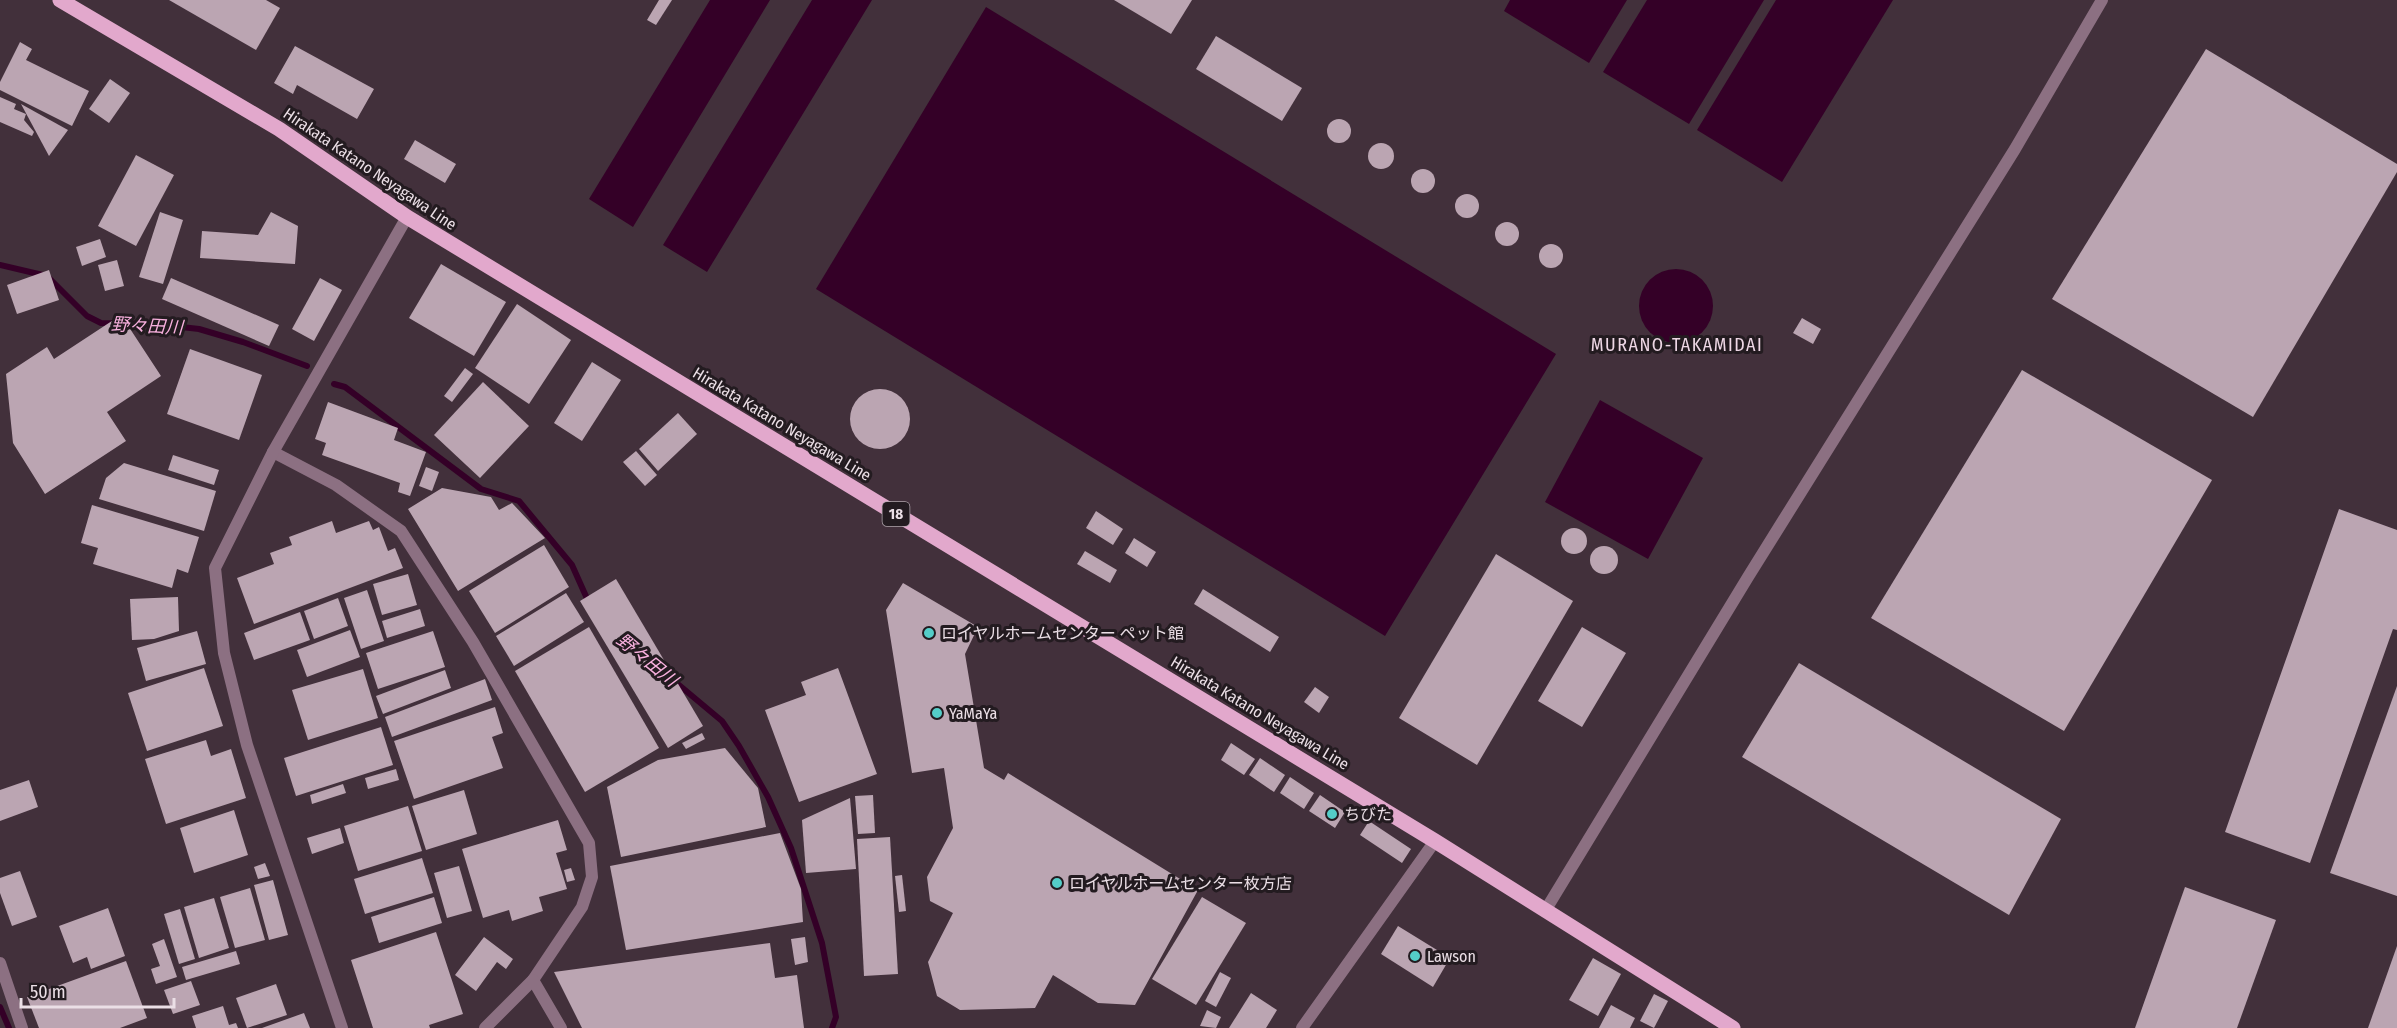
<svg xmlns="http://www.w3.org/2000/svg" width="2397" height="1028" viewBox="0 0 2397 1028" font-family="'Fira Sans Condensed','Noto Sans JP',sans-serif">
  <rect width="100%" height="100%" fill="#42303b"/>
  <g fill="#340027">
    <path d="M710,0H770L633,227L589,199Z"/>
    <path d="M812,0H872L707,272L663,245Z"/>
    <path d="M1510,0H1627L1589,63L1504,11Z"/>
    <path d="M1647,0H1764L1689,124L1603,72Z"/>
    <path d="M1776,0H1893L1782,182L1697,130Z"/>
    <path d="M986,7L1556,354L1385,636L816,289Z"/>
    <circle cx="1676" cy="306" r="37"/>
    <path d="M1600,400L1703,458L1648,559L1545,502Z"/>
  </g>
  <g fill="none" stroke-linecap="round" stroke-linejoin="round">
    <g stroke="#340027" stroke-width="6">
      <path d="M0,265L47,276L87,316L101,323L155,324L199,329L243,342L307,366"/>
      <path d="M334,384L345,387L481,489L519,501L572,565L589,603"/>
      <path d="M673,680L722,721L739,746L768,797L791,848L822,943L836,1017L832,1028"/>
      <path d="M0,1007L9,1028"/>
    </g>
  </g>
  <g fill="#bba5b2">
    <path d="M169,0H266L280,8L256,50Z"/>
    <path d="M659,0H672L656,25L647,20Z"/>
    <path d="M1114,0H1192L1171,34Z"/>
    <path d="M1216,36L1302,88L1282,121L1196,69Z"/>
    <path d="M20,42L32,49L26,60L89,91L72,126L0,90V82Z"/>
    <path d="M295,46L374,89L357,119L297,85L293,94L274,83Z"/>
    <path d="M2206,49L2397,164V172L2253,417L2052,299Z"/>
    <path d="M110,79L130,93L109,123L89,109Z"/>
    <path d="M0,97L16,104L14,109L26,114L24,120L34,132L32,136L0,122Z"/>
    <path d="M21,104L68,130L49,156Z"/>
    <circle cx="1339" cy="131" r="12"/>
    <path d="M415,140L456,164L445,183L404,159Z"/>
    <circle cx="1381" cy="156" r="13"/>
    <path d="M136,155L174,175L136,246L98,226Z"/>
    <circle cx="1423" cy="181" r="12"/>
    <circle cx="1467" cy="206" r="12"/>
    <path d="M160,212L183,220L163,284L139,277Z"/>
    <path d="M271,212L298,226L295,264L200,258L202,231L258,235Z"/>
    <circle cx="1507" cy="234" r="12"/>
    <path d="M100,239L106,257L82,266L76,247Z"/>
    <circle cx="1551" cy="256" r="12"/>
    <path d="M117,260L124,286L105,291L98,265Z"/>
    <path d="M441,264L506,302L474,356L409,318Z"/>
    <path d="M49,270L59,300L17,314L7,285Z"/>
    <path d="M171,278L279,325L269,346L162,299Z"/>
    <path d="M320,278L342,290L314,341L292,329Z"/>
    <path d="M517,304L571,340L529,404L475,368Z"/>
    <path d="M121,315L161,376L107,412L126,441L45,494L13,443L6,374L47,347L54,359Z"/>
    <path d="M1802,318L1821,329L1813,344L1793,333Z"/>
    <path d="M190,349L262,375L239,440L167,414Z"/>
    <path d="M592,362L621,380L582,441L554,423Z"/>
    <path d="M465,368L473,374L452,402L444,396Z"/>
    <path d="M2022,370L2212,480L2064,731L1871,618Z"/>
    <path d="M483,382L529,426L480,478L434,435Z"/>
    <circle cx="880" cy="419" r="30"/>
    <path d="M328,402L398,428L394,440L426,452L410,496L398,492L400,483L322,455L326,443L315,439Z"/>
    <path d="M678,413L697,434L658,471L639,449Z"/>
    <path d="M636,451L657,475L645,486L623,462Z"/>
    <path d="M173,455L219,470L214,485L168,470Z"/>
    <path d="M124,463L216,491L204,531L99,499L106,478Z"/>
    <path d="M426,467L439,472L432,491L419,486Z"/>
    <path d="M442,488L491,497L499,510L512,503L545,538L458,591L408,509Z"/>
    <path d="M92,505L199,537L188,573L177,569L172,588L93,564L98,548L81,543Z"/>
    <path d="M2339,509L2397,530V630L2393,629L2310,863L2225,832Z"/>
    <path d="M1096,511L1123,529L1113,545L1086,528Z"/>
    <path d="M332,521L336,533L369,521L373,530L379,527L388,551L395,548L403,568L254,624L237,578L274,564L270,553L292,545L289,537Z"/>
    <circle cx="1574" cy="541" r="13"/>
    <path d="M1134,538L1156,552L1147,567L1125,553Z"/>
    <path d="M544,545L569,587L495,633L469,591Z"/>
    <circle cx="1604" cy="560" r="14"/>
    <path d="M1085,551L1117,570L1110,583L1077,564Z"/>
    <path d="M1496,554L1573,601L1477,765L1399,718Z"/>
    <path d="M408,574L417,605L382,615L373,584Z"/>
    <path d="M616,579L703,726L668,748L580,601Z"/>
    <path d="M903,583L978,627L965,654L984,768L1004,780L1008,773L1198,890L1135,1005L1098,1003L1053,975L1035,1008L960,1010L937,996L928,962L953,913L930,901L927,877L953,828L944,768L912,773L886,610Z"/>
    <path d="M1203,589L1279,637L1270,652L1194,604Z"/>
    <path d="M367,590L384,641L361,649L344,598Z"/>
    <path d="M566,593L584,622L514,666L496,636Z"/>
    <path d="M178,597L179,631L154,639L132,640L130,599Z"/>
    <path d="M338,598L348,626L314,639L304,611Z"/>
    <path d="M420,609L425,626L387,638L382,621Z"/>
    <path d="M300,612L310,640L254,660L244,633Z"/>
    <path d="M589,627L659,748L585,792L515,671Z"/>
    <path d="M1582,627L1626,653L1582,727L1538,701Z"/>
    <path d="M350,630L360,657L307,677L297,650Z"/>
    <path d="M197,631L206,664L146,681L137,648Z"/>
    <path d="M433,631L445,667L378,689L366,653Z"/>
    <path d="M1799,663L2061,819L2009,915L1742,757Z"/>
    <path d="M204,668L223,726L147,751L128,693Z"/>
    <path d="M838,668L877,774L799,802L765,710L806,695L801,682Z"/>
    <path d="M363,669L378,718L308,740L292,690Z"/>
    <path d="M445,670L451,688L383,714L376,696Z"/>
    <path d="M485,679L492,700L392,737L385,717Z"/>
    <path d="M2397,686V896L2330,873Z"/>
    <path d="M1315,687L1329,697L1319,713L1304,702Z"/>
    <path d="M495,707L503,733L492,737L503,768L414,799L394,741Z"/>
    <path d="M381,727L393,765L296,796L284,758Z"/>
    <path d="M702,733L705,739L686,749L682,743Z"/>
    <path d="M206,740L211,756L231,749L246,798L166,824L145,759Z"/>
    <path d="M1231,743L1255,759L1244,775L1221,760Z"/>
    <path d="M725,748L758,788L766,827L621,857L607,787L658,760Z"/>
    <path d="M1260,758L1285,775L1274,792L1249,775Z"/>
    <path d="M396,769L399,780L368,789L365,778Z"/>
    <path d="M1290,777L1314,793L1304,809L1280,793Z"/>
    <path d="M29,780L38,807L0,821V790Z"/>
    <path d="M343,784L346,793L312,804L310,795Z"/>
    <path d="M464,790L477,834L426,850L412,806Z"/>
    <path d="M873,795L875,833L858,834L855,796Z"/>
    <path d="M1320,795L1345,812L1335,828L1309,811Z"/>
    <path d="M850,798L856,869L806,873L802,820Z"/>
    <path d="M408,806L422,851L358,871L344,826Z"/>
    <path d="M234,810L248,855L194,873L180,828Z"/>
    <path d="M558,820L567,850L556,853L567,889L539,897L543,911L512,921L509,910L483,918L462,849Z"/>
    <path d="M1369,821L1411,849L1402,863L1360,835Z"/>
    <path d="M340,828L344,843L312,854L307,838Z"/>
    <path d="M780,833L801,889L803,922L626,950L610,866Z"/>
    <path d="M890,837L898,974L864,976L857,839Z"/>
    <path d="M422,858L433,893L365,914L354,879Z"/>
    <path d="M265,863L270,876L258,879L254,867Z"/>
    <path d="M459,866L472,911L447,918L434,873Z"/>
    <path d="M571,868L575,880L567,882L564,870Z"/>
    <path d="M20,871L37,917L12,926L0,893V878Z"/>
    <path d="M902,875L906,911L899,912L895,876Z"/>
    <path d="M273,880L288,935L269,940L254,885Z"/>
    <path d="M2185,887L2276,920L2237,1028H2135Z"/>
    <path d="M250,888L265,940L235,948L220,897Z"/>
    <path d="M434,897L442,923L379,943L371,917Z"/>
    <path d="M1202,897L1246,923L1196,1005L1152,979Z"/>
    <path d="M214,898L229,948L199,958L184,907Z"/>
    <path d="M108,908L125,956L91,969L87,957L73,963L59,926Z"/>
    <path d="M180,909L195,959L179,964L164,914Z"/>
    <path d="M1398,926L1450,958L1433,987L1381,954Z"/>
    <path d="M436,932L463,1014L429,1025L430,1028H373L351,960Z"/>
    <path d="M484,937L513,959L506,969L497,962L476,991L455,975Z"/>
    <path d="M805,937L808,962L795,965L791,939Z"/>
    <path d="M164,939L177,977L156,984L151,969L160,966L152,944Z"/>
    <path d="M770,943L775,978L797,975L804,1028H582L554,972Z"/>
    <path d="M2397,946V1028H2368Z"/>
    <path d="M236,951L240,964L186,980L182,967Z"/>
    <path d="M1593,958L1621,974L1598,1016L1569,1000Z"/>
    <path d="M126,961L147,1018L120,1028H39L27,997Z"/>
    <path d="M1220,972L1231,978L1216,1007L1205,1001Z"/>
    <path d="M191,981L200,1005L173,1014L164,990Z"/>
    <path d="M276,984L287,1015L247,1028L236,998Z"/>
    <path d="M1251,993L1277,1010L1266,1028H1229Z"/>
    <path d="M1654,994L1668,1001L1654,1028L1640,1021Z"/>
    <path d="M1611,1005L1635,1018L1630,1028H1599Z"/>
    <path d="M223,1006L229,1025L236,1023L238,1028H196L192,1016Z"/>
    <path d="M1207,1010L1221,1017L1216,1028L1200,1026Z"/>
    <path d="M304,1013L310,1028H262Z"/>
  </g>
  <g fill="none" stroke-linecap="round" stroke-linejoin="round">
    <g stroke="#8c7082" stroke-width="12">
      <path d="M273,452L336,485L401,531L473,642L589,843L592,877L582,907L533,980L485,1028"/>
      <path d="M0,963L22,1028"/>
      <path d="M533,980L561,1028"/>
      <path d="M342,1028L247,745L224,653L215,568L273,452L407,217"/>
      <path d="M1302,1028L1435,841"/>
    </g>
    <path stroke="#8c7082" stroke-width="12" d="M1545,911L1748,577L2015,149L2102,0"/>
    <path stroke="#e2a8cc" stroke-width="15" d="M60,0L279,129L407,217L1435,841L1733,1028"/>
  </g>
  <g fill="#54cdc8" stroke="#231b20" stroke-width="2">
    <circle cx="929" cy="633" r="6"/>
    <circle cx="937" cy="713" r="6"/>
    <circle cx="1332" cy="814" r="6"/>
    <circle cx="1057" cy="883" r="6"/>
    <circle cx="1415" cy="956" r="6"/>
  </g>
  <g text-anchor="middle" dominant-baseline="central" stroke-width="6" stroke-linejoin="round" paint-order="stroke">
    <rect fill="#231b20" stroke="#afa4ab" stroke-width="1.5" x="882.5" y="502" width="27" height="24" rx="4.5"/>
    <g font-size="15" font-weight="bold" fill="#ebdfe6">
      <text x="896" y="514">18</text>
    </g>
    <g font-size="16" fill="#ebdfe6" stroke="#231b20">
      <text transform="translate(370 169) rotate(34)">Hirakata Katano Neyagawa Line</text>
      <text transform="translate(782 424) rotate(31)">Hirakata Katano Neyagawa Line</text>
      <text transform="translate(1260 713) rotate(31)">Hirakata Katano Neyagawa Line</text>
    </g>
    <g font-size="16" fill="#ebdfe6" stroke="#231b20" text-anchor="start">
      <text x="941" y="633">ロイヤルホームセンター ペット館</text>
      <text x="949" y="713">YaMaYa</text>
      <text x="1344" y="814">ちびた</text>
      <text x="1069" y="883">ロイヤルホームセンター枚方店</text>
      <text x="1427" y="956">Lawson</text>
    </g>
    <g font-size="18" font-style="italic" fill="#f8b0de" stroke="#231b20">
      <text transform="translate(147 326) rotate(3)">野々田川</text>
      <text transform="translate(647 660) rotate(39)">野々田川</text>
    </g>
    <g font-size="18" letter-spacing="1.5" fill="#eed7e5" stroke="#231b20">
      <text x="1677" y="345">MURANO-TAKAMIDAI</text>
    </g>
  </g>
  <path d="M21 998v9h153v-9" fill="none" stroke="#ebdfe6" stroke-width="3"/>
  <text x="30" y="998" font-size="18" fill="#ebdfe6" stroke="#231b20" stroke-width="4.5" paint-order="stroke">50 m</text>
</svg>
